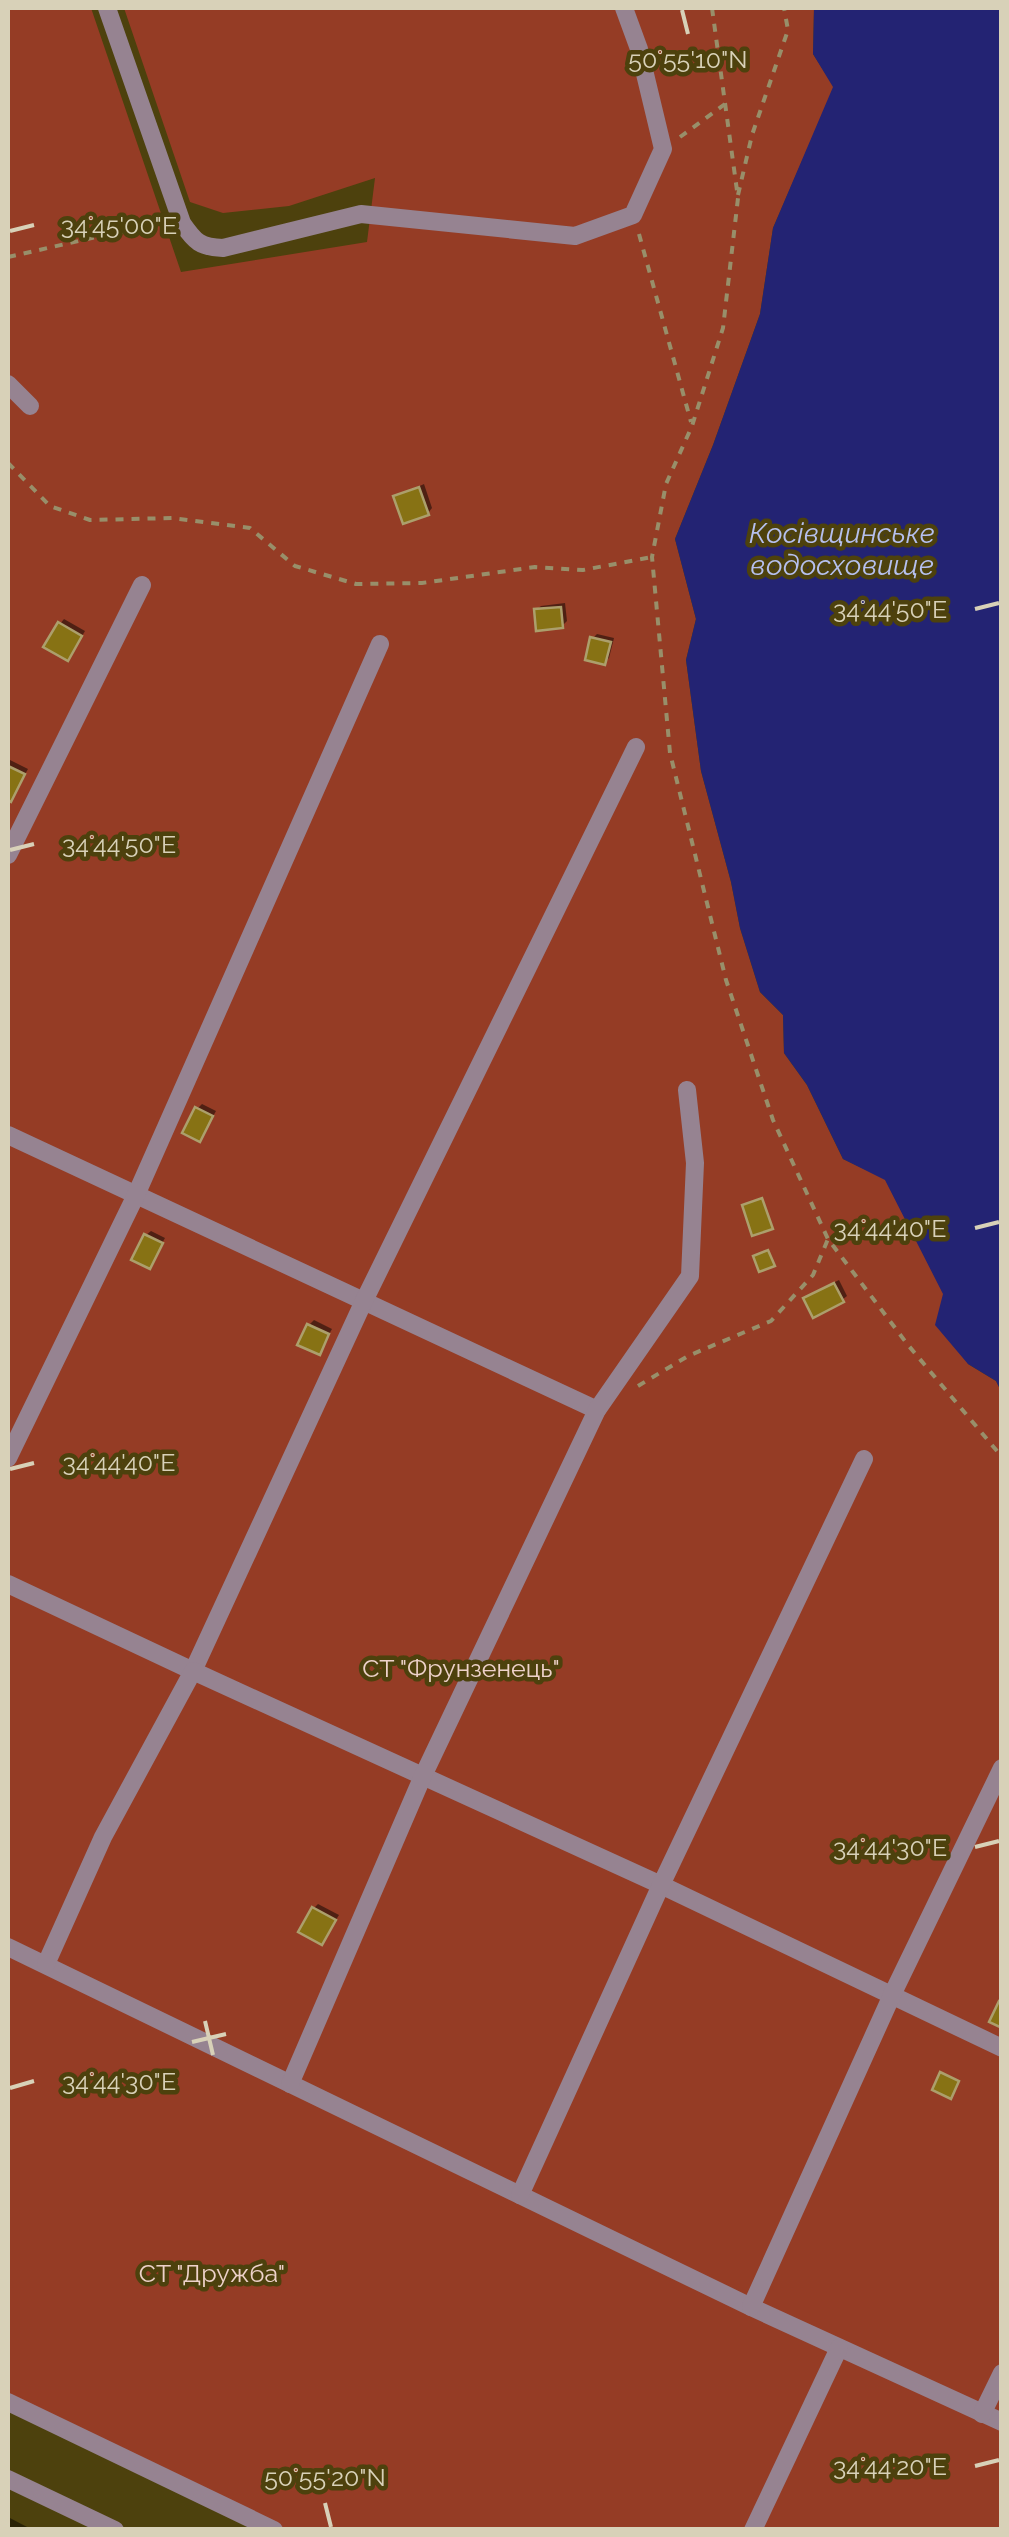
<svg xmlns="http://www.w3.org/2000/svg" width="1009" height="2537" viewBox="0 0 1009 2537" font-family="Raleway,sans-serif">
  <rect width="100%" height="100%" fill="#4d410d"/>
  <path fill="#953c25" d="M8,8H91L181,272L367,242L375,178L289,206L223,213L190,202L124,8H814L813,54L834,87L773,228L760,314L713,445L675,539L696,619L686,660L701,771L731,882L740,928L760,992L783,1015L784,1053L807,1085L843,1159L885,1179L944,1294L968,1364L996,1381L1001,1391V2529H285L8,2397Z"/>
  <path fill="#232373" d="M814,8H1001V1391L996,1381L968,1364L935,1325L943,1294L885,1180L843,1159L807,1085L784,1053L783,1015L760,992L740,928L731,882L701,771L686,660L696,619L675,539L713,445L760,314L773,228L833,87L813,54Z"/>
  <g fill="#0007">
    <path d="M424,484L432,508L428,513L396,497Z"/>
    <path d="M565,603L567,621L562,626L536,610L541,606Z"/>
    <path d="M64,619L85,631L72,653L60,624Z"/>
    <path d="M597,634L614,638L609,658L604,662L593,638Z"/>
    <path d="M8,759L28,769L11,799L8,797Z"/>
    <path d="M202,1104L216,1111L200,1139L197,1109Z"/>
    <path d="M151,1231L165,1238L149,1266L146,1235Z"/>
    <path d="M839,1280L847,1296L842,1300L811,1294Z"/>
    <path d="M314,1320L332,1329L319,1352L309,1325Z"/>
    <path d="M318,1904L339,1915L322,1942L314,1908Z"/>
    <path d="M8,2517L29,2528L28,2530H8Z"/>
  </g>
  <g fill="#877214" stroke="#ac9f6c" stroke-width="2.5">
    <path d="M419,487L429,515L403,524L393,496Z"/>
    <path d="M561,607L563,628L536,631L534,609Z"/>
    <path d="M58,622L82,636L68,661L43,647Z"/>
    <path d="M590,637L611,642L605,665L585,660Z"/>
    <path d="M8,766L25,774L11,802L8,800Z"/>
    <path d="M195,1107L213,1116L200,1142L182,1133Z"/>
    <path d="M762,1198L773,1229L752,1236L742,1205Z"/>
    <path d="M144,1234L163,1243L150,1269L131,1260Z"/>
    <path d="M768,1250L775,1266L759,1272L753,1256Z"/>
    <path d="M834,1283L844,1302L813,1318L803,1298Z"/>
    <path d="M307,1324L329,1334L320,1355L297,1345Z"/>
    <path d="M312,1907L336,1920L322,1945L298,1932Z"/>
    <path d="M999,2001L1002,2002V2028L989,2022Z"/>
    <path d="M940,2072L959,2081L951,2099L932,2090Z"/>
  </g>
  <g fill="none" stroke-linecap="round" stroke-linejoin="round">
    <g stroke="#988f6a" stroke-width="4" stroke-dasharray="8 8" stroke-linecap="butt">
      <path d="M712,8L738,198L723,328L692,426L666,484L652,557L670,753L726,980L773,1120L828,1239L908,1345L1002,1457"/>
      <path d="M680,137L725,104"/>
      <path d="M738,195L752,135L788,30L784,8"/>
      <path d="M639,234L691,422"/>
      <path d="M8,257L114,233L165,226"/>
      <path d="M8,463L50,506L90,520L172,518L250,528L295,566L356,584L422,583L535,567L583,570L652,557"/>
      <path d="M638,1386L688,1356L771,1321L813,1275L828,1239"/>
    </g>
    <g stroke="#968391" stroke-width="18">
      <path d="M107,8L182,223C195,242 200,247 223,248L361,214L575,236L633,215L663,149L639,49L624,8"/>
      <path d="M8,384L30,406"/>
      <path d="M8,855L142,585"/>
      <path d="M8,1135L597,1410"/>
      <path d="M8,1458L136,1195L380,644"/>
      <path d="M8,1584L193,1671L363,1303L636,747"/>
      <path d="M8,1947L751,2307L1002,2422"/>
      <path d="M46,1964L103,1837L193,1671L661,1885L1002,2048"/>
      <path d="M290,2084L422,1778L597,1410L690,1276L695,1163L687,1090"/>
      <path d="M520,2195L661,1885L864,1459"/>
      <path d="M751,2307L892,1995L1002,1768"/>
      <path d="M8,2402L274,2530"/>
      <path d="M982,2414L1002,2373"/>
      <path d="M8,2479L115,2530"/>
      <path d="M753,2530L839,2348"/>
    </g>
  </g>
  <path fill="none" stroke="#d8d1b8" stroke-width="4" d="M682,10L688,34M10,231L34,225M975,609L999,603M10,850L34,844M975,1228L999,1222M10,1469L34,1463M975,1847L999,1841M205,2021L213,2055M192,2042L226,2034M10,2088L34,2081M975,2466L999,2460M325,2503L331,2527"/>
  <g text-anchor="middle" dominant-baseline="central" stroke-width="9" stroke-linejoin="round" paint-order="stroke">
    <g font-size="25" fill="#eed2ca" stroke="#4d410d">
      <text x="461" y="1668">СТ "Фрунзенець"</text>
      <text x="212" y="2273">СТ "Дружба"</text>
    </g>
    <g font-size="28" font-style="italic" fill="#b6c0ee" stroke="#4d410d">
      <text x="842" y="533">Косівщинське<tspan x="842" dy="32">водосховище</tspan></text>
    </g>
  </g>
  <g font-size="25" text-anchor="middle" fill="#d8d1b8" stroke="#4d410d" stroke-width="9" stroke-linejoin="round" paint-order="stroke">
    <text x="688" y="68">50°55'10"N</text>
    <text x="119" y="234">34°45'00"E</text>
    <text x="890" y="618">34°44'50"E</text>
    <text x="119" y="853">34°44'50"E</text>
    <text x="890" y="1237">34°44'40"E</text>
    <text x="119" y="1471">34°44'40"E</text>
    <text x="890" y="1856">34°44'30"E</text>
    <text x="119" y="2090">34°44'30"E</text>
    <text x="890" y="2475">34°44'20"E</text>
    <text x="325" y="2486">50°55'20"N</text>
  </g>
  <rect width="1009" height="2537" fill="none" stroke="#d8d1b8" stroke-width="20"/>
</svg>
